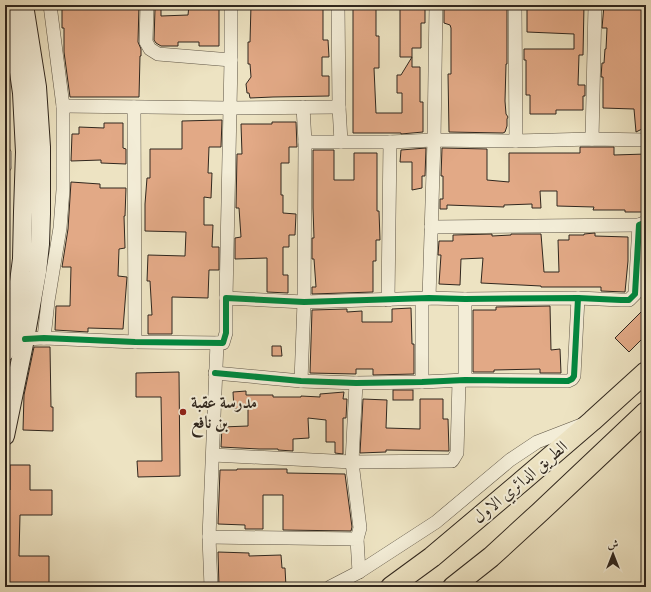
<svg xmlns="http://www.w3.org/2000/svg" width="651" height="592" viewBox="0 0 651 592" font-family="'IM FELL Double Pica',Amiri,serif">
  <rect width="100%" height="100%" fill="#ede3c2"/>
  <filter id="stains"><feTurbulence type="fractalNoise" baseFrequency=".005" numOctaves="4"/><feColorMatrix values="0 0 0 0 .2 0 0 0 0 .09 0 0 0 0 .02 0 0 0 .5 -.17"/></filter>
  <radialGradient id="worn" r=".72"><stop offset=".6" stop-color="#630" stop-opacity="0"/><stop offset="1" stop-color="#630" stop-opacity=".3"/></radialGradient>
  <g fill="#e2a986" stroke="#30271e">
    <path d="M62,5H139L138,42L141,49V56H140L139,97H70L64,52V28H62Z"/>
    <path d="M189,5H219V46H199V42H178V46H161L156,43L154,40L155,9L161,8V16L188,15Z"/>
    <path d="M251,5H323V40H328L329,57H322V76H329V96L273,97L250,98L249,93H247L246,84L251,77L250,64H248V42H250Z"/>
    <path d="M353,5H376V36H379V68H374L376,113H402V93H397V75H401L412,57H400V5H425V23H421V48H412V67H420V102H423V132L401,134V133H353Z"/>
    <path d="M444,5H507V64H506L505,101L506,114L508,117L507,119V126L505,132L503,133L449,132L448,74H451V28L450,25L444,23Z"/>
    <path d="M527,5H584L583,55H579L578,85H585V96H583V110H556V114H530V95H526V60H524V49H574V34L527,32Z"/>
    <path d="M604,5H646V127L636,132L634,109L603,108V77H601L602,63H604L605,49H606L607,28H602Z"/>
    <path d="M222,120L221,147H209L208,173H212L211,198L204,197V225H213L212,247H219V270H209L208,298L172,297V334H148V315H152L150,281H147L148,255L185,256L186,232L145,231V204L147,178H150V149H182V121Z"/>
    <path d="M272,122H296L297,147H289V163H281V195H283V213L296,214L295,235H289V247H283V275H288V293L267,292V258L235,259V238L241,237L239,208H236L237,154H242L241,124H272Z"/>
    <path d="M104,123H123V148L126,149V164L101,163V160L71,161L72,134H79V127L104,128Z"/>
    <path d="M580,147H614V155L646,154V212H625V210H593L594,207L557,206V191H540L541,208H532V204L504,205V207L447,205V209H440V199H443V176H441L442,148L487,149V180L509,182V153H580Z"/>
    <path d="M426,148L425,176H422V188L412,190V162H400L401,150Z"/>
    <path d="M313,150H334V180H354V153H377V211H379L380,240H376V261H373V292L312,294V287H316L314,259H312V238H314L313,208Z"/>
    <path d="M71,182L100,184V188H126L125,216H124L125,248L119,249L118,276L127,277L123,329L88,328V332L55,330L56,306H70L71,267H62L68,229Z"/>
    <path d="M595,233V236L628,237V261L625,292L601,291V287H541V286L481,283L483,258L461,259L460,285L439,284L441,255H438L439,241H453V235L492,234V236L511,235V234H541L544,272H559L558,240H569V235H584V234Z"/>
    <path d="M550,306L551,350L560,349L561,373H540V369L494,370V372H473V310H496V307Z"/>
    <path d="M646,307V335L629,352L615,338Z"/>
    <path d="M411,308L412,344H414V374L373,375V369H356V374L310,373L312,310L347,309V312L362,311V322H392V309Z"/>
    <path d="M272,346H281L282,356H272Z"/>
    <path d="M34,347H50L51,407H53V431L23,430L24,395Z"/>
    <path d="M179,372L180,476L138,477L137,461H162L161,397H136V373Z"/>
    <rect x="393" y="390" width="20" height="10"/>
    <path d="M246,391V395H273V397H301V396L320,397V394L344,392L343,399H347L346,418H343V454L335,453V442H326V420L308,418L309,438L293,439V451L278,450V449H259L221,447L222,427L248,426V408L234,409L233,392Z"/>
    <path d="M363,399L387,400L386,428L420,429V399H443V419H448L449,451L386,450V452L360,453Z"/>
    <path d="M10,465H30V490H52V515H20L19,556H49V583H28V587H5V490H10Z"/>
    <path d="M237,469H287V473L345,474L352,527L351,531L283,530V495H263V529H245V525L218,524L220,470H237Z"/>
    <path d="M218,552L249,553V556L281,555L282,568H285L286,587H219Z"/>
  </g>
  <g fill="none" stroke-linecap="round" stroke-linejoin="round">
    <g stroke="#5f5647" stroke-width="14">
      <g id="street">
        <path d="M147,5L146,42L150,49L158,54L231,60"/>
        <path d="M338,5L339,107L341,142"/>
        <path d="M515,5L516,141"/>
        <path d="M63,106L230,108L339,107"/>
        <path d="M134,107L135,342"/>
        <path d="M592,139L595,5"/>
        <path d="M305,142H390L434,140L516,141L592,139L646,140"/>
        <path d="M5,154V166"/>
        <path d="M431,227L639,225"/>
        <path d="M226,298L231,60V5"/>
        <path d="M429,298L434,140L436,5"/>
        <path d="M465,299V380"/>
        <path d="M388,300L390,142"/>
        <path d="M44,338L48,301L60,228L63,190V106L50,5"/>
        <path d="M25,339L44,338L135,342L223,343L226,333V298L304,302L429,298L465,299L578,298L621,300H629L635,294L639,225L646,222"/>
        <path d="M217,343L209,537L357,539L359,572"/>
        <path d="M215,373L301,381L356,383L422,382L465,380L568,381L572,379L574,376L578,298"/>
        <path d="M301,381L304,302L305,142L303,107"/>
        <path d="M422,382V299"/>
        <path d="M356,383L352,462L360,528L357,539"/>
        <path d="M213,455L352,462L452,461L454,458L457,453L459,381"/>
        <path d="M209,537L211,587"/>
        <path d="M330,587L359,572L436,522L510,460L537,442L581,425"/>
      </g>
    </g>
    <g stroke="#30271e" stroke-width="20">
      <g id="secondary">
        <path d="M5,352L18,290L22,259L23,212L25,152L22,93L11,16L9,5"/>
        <path d="M5,436L25,339L37,272L40,244L41,214V147L37,87L24,5"/>
      </g>
    </g>
    <g stroke="#30271e" stroke-width="22">
      <g id="primary">
        <path d="M391,587L432,557L522,481L592,421L646,372"/>
        <path d="M453,587L491,557L539,513L646,412"/>
      </g>
    </g>
    <use href="#street" stroke="#f3edd7" stroke-width="13"/>
    <use href="#secondary" stroke="#f3edd7" stroke-width="18"/>
    <use href="#primary" stroke="#ede3c2" stroke-width="20"/>
    <g stroke="#f3edd7" stroke-width="8">
      <g id="cycleway">
        <path d="M25,339L44,338L135,342L223,343L226,333V298L304,302L429,298L465,299L578,298L621,300H629L635,294L639,225L646,222"/>
        <path d="M215,373L301,381L356,383L422,382L465,380L568,381L572,379L574,376L578,298"/>
      </g>
    </g>
    <use href="#cycleway" stroke="#00873e" stroke-width="6"/>
  </g>
  <circle fill="#8f2418" stroke="#f3edd7" stroke-width="1.5" cx="183" cy="412" r="4"/>
  <g text-anchor="middle" dominant-baseline="central" stroke-width="4" stroke-linejoin="round" paint-order="stroke">
    <g font-size="17" font-weight="bold" fill="#30271e" stroke="#f3edd7" text-anchor="start">
      <text x="191" y="402">مدرسة عقبة<tspan x="191" dy="20">بن نافع</tspan></text>
    </g>
    <g font-size="17" fill="#30271e" stroke="#f3edd7">
      <text transform="translate(520 482) rotate(-40)">الطريق الدائري الاول</text>
    </g>
  </g>
  <rect width="651" height="592" fill="none" stroke="#ede3c2" stroke-width="20"/>
  <rect x="6" y="6" width="639" height="580" fill="none" stroke="#30271e" stroke-width="2"/>
  <rect x="10" y="10" width="631" height="572" fill="none" stroke="#30271e"/>
  <g transform="translate(613 554)" stroke="#f3edd7" stroke-width="3" paint-order="stroke">
  <path d="M0-3L7 15L0 10L-7 15Z" fill="#30271e"/>
  <text y="-6" font-size="11" font-weight="bold" text-anchor="middle" fill="#30271e">ش</text>
  </g>
  <rect width="100%" height="100%" filter="url(#stains)"/>
  <rect width="100%" height="100%" fill="url(#worn)"/>
</svg>
